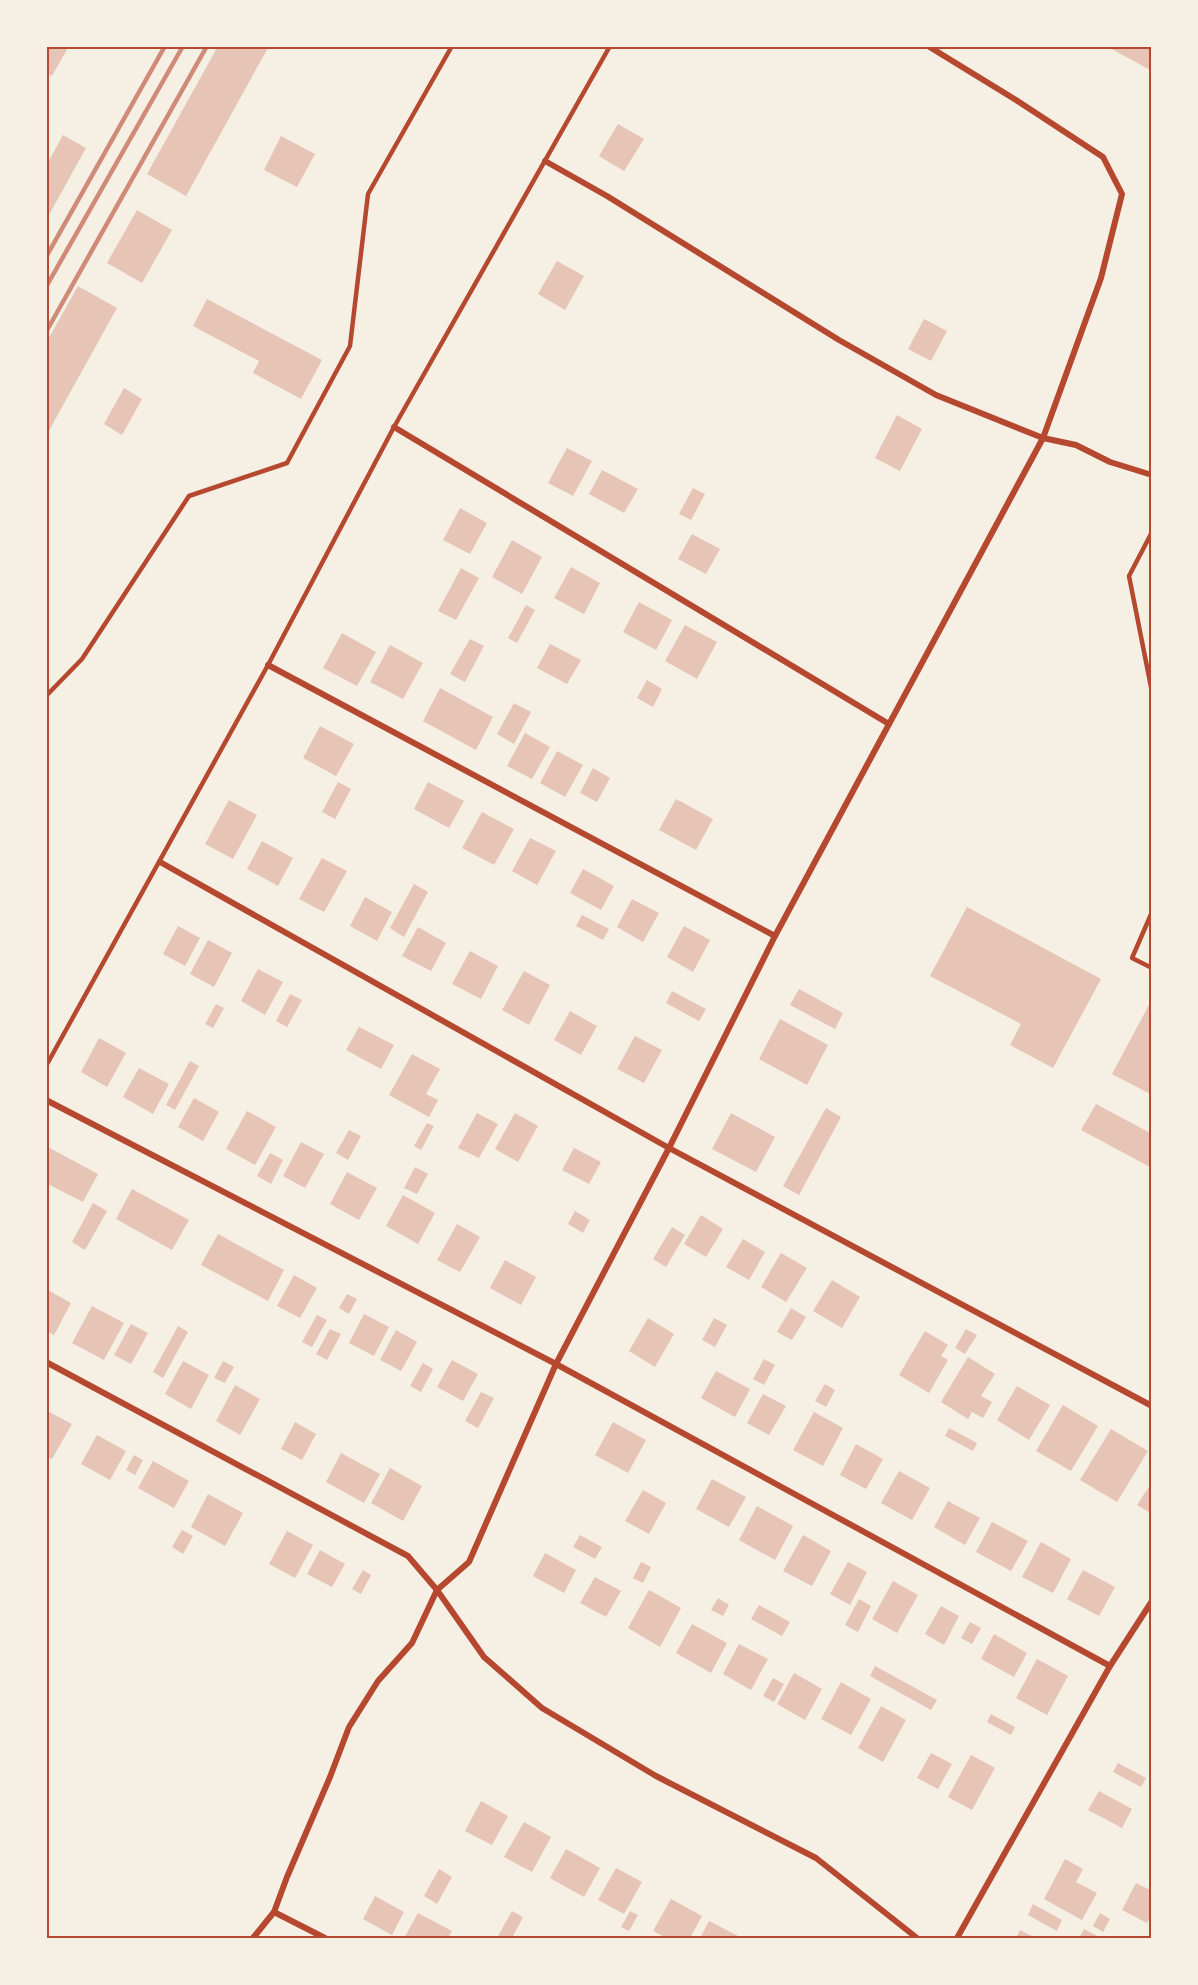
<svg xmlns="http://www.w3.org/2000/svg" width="1198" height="1985" viewBox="0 0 1198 1985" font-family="Montserrat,sans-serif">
  <rect width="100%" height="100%" fill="#f6efe4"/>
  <g fill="#e6c5b7">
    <path d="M46,46H69L52,76L46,73Z"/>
    <path d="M218,46H269L186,196L147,174Z"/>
    <path d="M1106,46H1152V71Z"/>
    <path d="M618,124L644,139L624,171L599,156Z"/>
    <path d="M63,135L86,148L50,213L46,211V166Z"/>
    <path d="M281,136L315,154L297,187L264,170Z"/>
    <path d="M137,210L172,230L142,283L107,263Z"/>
    <path d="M557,261L584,276L565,310L538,294Z"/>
    <path d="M78,286L117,308L46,436V343Z"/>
    <path d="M207,299L322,360L301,399L253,373L259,361L193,326Z"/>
    <path d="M924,319L947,331L931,361L908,349Z"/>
    <path d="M124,388L142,399L122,435L104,424Z"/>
    <path d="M897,415L922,429L900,471L875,458Z"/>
    <path d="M567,448L592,461L573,496L548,483Z"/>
    <path d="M602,470L638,489L624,513L589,494Z"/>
    <path d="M693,488L705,494L691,520L679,514Z"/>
    <path d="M460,508L487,523L470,554L443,540Z"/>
    <path d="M692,534L720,549L706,574L678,559Z"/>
    <path d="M512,540L542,557L522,594L492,577Z"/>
    <path d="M571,567L600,583L584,614L554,598Z"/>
    <path d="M461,568L479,578L456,620L438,611Z"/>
    <path d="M639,602L672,620L656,650L623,632Z"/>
    <path d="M526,605L535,610L517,643L508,638Z"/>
    <path d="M685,625L717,642L697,679L665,661Z"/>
    <path d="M342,633L376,652L357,686L323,668Z"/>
    <path d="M470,639L484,646L465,682L450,674Z"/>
    <path d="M550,644L581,660L567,684L537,668Z"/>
    <path d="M390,645L423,663L403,699L370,682Z"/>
    <path d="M647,680L662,689L653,707L637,698Z"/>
    <path d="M440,688L493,717L476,750L423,721Z"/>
    <path d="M514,703L531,712L514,744L497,734Z"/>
    <path d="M320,726L354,744L336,776L303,758Z"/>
    <path d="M525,733L550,747L532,779L507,766Z"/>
    <path d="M557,751L583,765L565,797L540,783Z"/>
    <path d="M593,768L610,778L597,802L580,793Z"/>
    <path d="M338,782L351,789L335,819L322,812Z"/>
    <path d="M428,782L464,801L449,828L414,809Z"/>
    <path d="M676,799L713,819L696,850L659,830Z"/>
    <path d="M229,800L257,815L233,859L205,844Z"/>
    <path d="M482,812L514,829L494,865L462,848Z"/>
    <path d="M530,838L556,851L537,885L512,871Z"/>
    <path d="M262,841L293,858L278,886L247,869Z"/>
    <path d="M322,858L347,871L324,912L299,899Z"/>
    <path d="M583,869L614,886L601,910L570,893Z"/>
    <path d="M414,884L428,892L404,937L390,928Z"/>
    <path d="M365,897L392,912L377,941L350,926Z"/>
    <path d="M632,899L659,913L643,942L617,927Z"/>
    <path d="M967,907L1101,979L1053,1068L1010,1045L1021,1024L930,976Z"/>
    <path d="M582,915L609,929L603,940L576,926Z"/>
    <path d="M178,926L200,938L185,966L163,954Z"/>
    <path d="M684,926L710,940L693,972L667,957Z"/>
    <path d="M418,927L446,943L431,971L402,956Z"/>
    <path d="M208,940L232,953L214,987L190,974Z"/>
    <path d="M470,951L498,966L481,999L452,984Z"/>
    <path d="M258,969L283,982L265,1015L241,1001Z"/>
    <path d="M524,971L550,985L529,1025L502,1010Z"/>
    <path d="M799,989L843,1013L835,1029L790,1005Z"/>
    <path d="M672,991L706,1009L699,1021L666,1003Z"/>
    <path d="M290,994L302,1000L287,1027L276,1021Z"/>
    <path d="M1150,1003L1152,1004V1095L1112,1074Z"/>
    <path d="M216,1004L224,1008L213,1028L205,1024Z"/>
    <path d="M570,1011L597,1026L581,1055L554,1040Z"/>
    <path d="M780,1019L828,1045L807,1085L759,1059Z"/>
    <path d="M359,1027L394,1045L381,1069L346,1050Z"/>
    <path d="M635,1036L662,1050L644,1083L617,1069Z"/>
    <path d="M99,1038L126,1053L107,1087L81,1072Z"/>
    <path d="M412,1054L440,1069L426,1094L438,1100L429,1117L389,1095Z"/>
    <path d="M190,1061L199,1066L175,1110L166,1105Z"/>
    <path d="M139,1068L169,1084L153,1114L123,1097Z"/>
    <path d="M194,1098L219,1112L203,1141L178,1127Z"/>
    <path d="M1096,1104L1152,1134V1168L1081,1130Z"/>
    <path d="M826,1108L841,1117L799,1195L783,1186Z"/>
    <path d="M247,1111L276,1127L255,1165L226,1149Z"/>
    <path d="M477,1113L498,1124L479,1158L458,1148Z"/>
    <path d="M515,1113L538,1126L518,1162L495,1149Z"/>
    <path d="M731,1113L775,1137L756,1172L712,1149Z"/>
    <path d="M427,1123L434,1126L421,1150L414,1146Z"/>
    <path d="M349,1130L361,1136L348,1160L336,1153Z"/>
    <path d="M301,1142L324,1154L305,1188L283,1176Z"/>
    <path d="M46,1146L98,1174L83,1202L46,1183Z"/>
    <path d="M574,1148L601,1162L589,1184L562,1170Z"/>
    <path d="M270,1153L283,1160L271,1184L257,1176Z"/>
    <path d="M415,1167L428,1174L417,1194L404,1188Z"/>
    <path d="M347,1172L377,1188L359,1220L330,1204Z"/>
    <path d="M132,1189L189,1220L172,1250L116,1219Z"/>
    <path d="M403,1195L435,1213L418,1244L386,1226Z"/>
    <path d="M93,1203L107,1211L85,1250L72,1242Z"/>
    <path d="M575,1211L590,1220L583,1233L568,1224Z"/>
    <path d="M701,1215L723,1229L706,1257L684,1244Z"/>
    <path d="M457,1224L480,1237L460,1272L437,1260Z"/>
    <path d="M672,1227L685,1235L666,1267L653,1259Z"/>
    <path d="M218,1234L284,1270L268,1301L201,1265Z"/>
    <path d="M743,1239L765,1252L749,1280L726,1267Z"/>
    <path d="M781,1253L807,1268L786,1302L761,1287Z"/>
    <path d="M505,1260L536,1277L521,1305L490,1288Z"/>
    <path d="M294,1275L317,1288L300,1318L277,1306Z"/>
    <path d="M832,1280L860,1297L842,1328L813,1311Z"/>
    <path d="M46,1289L71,1303L54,1335L46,1331Z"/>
    <path d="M347,1294L357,1299L349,1314L339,1308Z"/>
    <path d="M92,1306L124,1323L104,1360L72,1343Z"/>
    <path d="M791,1308L806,1317L792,1340L777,1332Z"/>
    <path d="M364,1314L389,1327L374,1356L349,1343Z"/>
    <path d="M317,1315L327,1320L312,1347L302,1342Z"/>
    <path d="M648,1318L674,1334L655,1367L629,1351Z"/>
    <path d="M714,1318L727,1325L715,1347L702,1340Z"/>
    <path d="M131,1324L148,1333L131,1364L114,1355Z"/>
    <path d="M178,1326L188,1332L163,1378L153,1372Z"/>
    <path d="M330,1329L341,1334L327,1360L316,1354Z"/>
    <path d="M966,1329L977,1335L965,1354L955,1348Z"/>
    <path d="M396,1330L417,1342L401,1371L380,1360Z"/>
    <path d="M925,1331L948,1345L941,1356L948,1360L929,1393L899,1375Z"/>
    <path d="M968,1357L995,1374L981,1396L992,1402L983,1418L972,1412L968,1419L941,1402Z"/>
    <path d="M764,1359L775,1365L764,1385L753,1379Z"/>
    <path d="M452,1360L478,1374L463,1401L437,1387Z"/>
    <path d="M183,1361L209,1375L191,1409L165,1394Z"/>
    <path d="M223,1361L234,1367L225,1383L214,1378Z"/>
    <path d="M423,1363L433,1369L421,1392L410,1386Z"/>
    <path d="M716,1371L750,1389L735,1417L701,1398Z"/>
    <path d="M825,1384L835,1390L826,1407L815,1401Z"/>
    <path d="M235,1385L260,1399L240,1435L216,1421Z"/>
    <path d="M1017,1386L1050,1405L1029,1440L997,1420Z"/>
    <path d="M481,1392L494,1398L478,1428L465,1421Z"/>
    <path d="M763,1394L786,1406L769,1435L747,1423Z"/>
    <path d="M1063,1405L1098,1426L1071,1471L1036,1451Z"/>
    <path d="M49,1412L72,1424L52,1459L46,1456V1417Z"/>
    <path d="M814,1412L843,1428L823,1466L793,1450Z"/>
    <path d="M295,1422L316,1434L302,1460L281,1449Z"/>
    <path d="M613,1422L646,1440L628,1473L595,1455Z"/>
    <path d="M949,1428L977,1443L973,1451L945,1436Z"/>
    <path d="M1111,1429L1148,1451L1117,1502L1080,1480Z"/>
    <path d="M97,1435L126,1451L110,1480L81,1464Z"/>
    <path d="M856,1444L883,1459L866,1489L840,1475Z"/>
    <path d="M341,1453L380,1474L364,1503L326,1482Z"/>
    <path d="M134,1455L143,1460L135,1475L126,1470Z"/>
    <path d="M153,1461L189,1481L174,1508L138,1488Z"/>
    <path d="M390,1468L422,1486L403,1521L371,1503Z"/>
    <path d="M899,1471L930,1488L912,1520L881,1503Z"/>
    <path d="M712,1479L746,1497L729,1527L696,1509Z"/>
    <path d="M1152,1482V1514L1137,1505Z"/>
    <path d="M643,1490L666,1503L649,1534L625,1521Z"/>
    <path d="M208,1494L243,1513L225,1546L191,1527Z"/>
    <path d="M948,1501L980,1518L965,1545L934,1527Z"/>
    <path d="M757,1506L793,1526L775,1560L739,1540Z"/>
    <path d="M992,1522L1028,1541L1011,1571L976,1552Z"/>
    <path d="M182,1530L193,1536L183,1554L172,1547Z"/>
    <path d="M287,1531L313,1545L295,1578L269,1564Z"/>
    <path d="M580,1535L602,1547L595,1559L573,1547Z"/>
    <path d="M803,1535L831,1551L812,1586L783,1571Z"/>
    <path d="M1041,1542L1071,1559L1053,1593L1022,1577Z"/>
    <path d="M320,1550L345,1564L332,1587L307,1574Z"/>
    <path d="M545,1553L576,1570L564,1593L533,1576Z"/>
    <path d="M641,1562L651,1567L643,1583L633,1578Z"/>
    <path d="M848,1562L867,1572L850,1605L830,1594Z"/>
    <path d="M363,1570L371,1575L361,1594L352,1589Z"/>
    <path d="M1083,1570L1115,1587L1099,1616L1067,1599Z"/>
    <path d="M595,1577L621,1591L606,1617L580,1603Z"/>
    <path d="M893,1581L918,1595L897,1633L872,1619Z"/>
    <path d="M649,1590L681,1608L660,1647L628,1628Z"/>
    <path d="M718,1598L729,1605L723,1616L711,1610Z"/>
    <path d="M859,1599L871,1606L858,1632L845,1625Z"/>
    <path d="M759,1605L790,1622L782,1636L751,1619Z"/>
    <path d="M941,1606L959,1616L944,1645L925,1634Z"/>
    <path d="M970,1622L981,1628L972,1644L961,1638Z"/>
    <path d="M692,1624L727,1643L711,1673L676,1653Z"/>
    <path d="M994,1634L1027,1653L1014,1677L981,1659Z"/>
    <path d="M739,1644L768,1659L751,1690L723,1674Z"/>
    <path d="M1037,1659L1068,1676L1047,1715L1016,1698Z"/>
    <path d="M875,1666L937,1700L931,1710L870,1676Z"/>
    <path d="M794,1673L822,1689L805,1720L777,1704Z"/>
    <path d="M773,1678L784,1684L774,1702L763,1696Z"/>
    <path d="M841,1682L871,1699L851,1735L821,1719Z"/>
    <path d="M881,1706L906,1720L883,1762L858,1748Z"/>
    <path d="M991,1714L1015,1727L1011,1735L987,1722Z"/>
    <path d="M931,1753L952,1764L938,1789L917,1778Z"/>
    <path d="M971,1755L995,1768L972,1810L948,1797Z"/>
    <path d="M1118,1763L1146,1778L1141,1787L1113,1772Z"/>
    <path d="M1099,1791L1132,1809L1122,1828L1088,1810Z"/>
    <path d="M481,1801L508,1816L492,1845L465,1831Z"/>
    <path d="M524,1822L551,1837L532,1872L504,1857Z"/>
    <path d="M566,1849L600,1868L584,1897L550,1878Z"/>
    <path d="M1065,1859L1083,1869L1076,1882L1097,1893L1082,1920L1044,1899Z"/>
    <path d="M616,1868L642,1882L624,1914L598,1900Z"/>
    <path d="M439,1869L452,1877L437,1904L424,1896Z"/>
    <path d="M1136,1883L1152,1891V1914L1147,1923L1122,1910Z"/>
    <path d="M375,1896L404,1912L392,1935L363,1919Z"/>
    <path d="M671,1899L702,1916L690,1938H667L653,1931Z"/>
    <path d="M1033,1904L1062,1920L1057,1931L1028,1915Z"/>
    <path d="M512,1911L523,1917L512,1938H497Z"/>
    <path d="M630,1911L638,1915L629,1931L621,1927Z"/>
    <path d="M418,1913L452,1931L448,1938H404Z"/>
    <path d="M1100,1913L1110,1919L1103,1932L1093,1926Z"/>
    <path d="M709,1921L742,1938H700Z"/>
    <path d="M1084,1929L1101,1938H1079Z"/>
    <path d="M1020,1930L1036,1938H1016Z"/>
  </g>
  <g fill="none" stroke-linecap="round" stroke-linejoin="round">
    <g stroke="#b5482f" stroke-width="4.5">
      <path d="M1152,532L1129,576L1152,692"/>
      <path d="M46,696L82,659L189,496L287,463L350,346L368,194L452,46"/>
      <path d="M1152,912L1132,958L1152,968"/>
      <path d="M46,1066L268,665L394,427L610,46"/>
    </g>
    <g stroke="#b5482f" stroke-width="6">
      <path d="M545,161L607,196L839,340L936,395L1043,438L1076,445L1110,462L1152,475"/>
      <path d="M394,427L889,724"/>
      <path d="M268,665L775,936"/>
      <path d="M160,862L669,1148L1152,1406"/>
      <path d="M46,1100L556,1364L1110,1666"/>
      <path d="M46,1362L408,1556L437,1590L484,1657L542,1708L656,1776L816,1858L917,1938"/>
      <path d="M274,1912L325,1938"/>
      <path d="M253,1938L274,1912L287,1877L330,1777L349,1727L378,1681L412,1643L437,1590L469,1562L556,1364L669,1148L775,936L1043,438L1101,278L1122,194L1103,157L1016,100L928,46"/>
      <path d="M957,1938L1110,1666L1152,1601"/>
    </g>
    <g stroke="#cf8b77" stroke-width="4.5">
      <path d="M46,257L165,46"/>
      <path d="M46,287L183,46"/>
      <path d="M46,332L207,46"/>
    </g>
  </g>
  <rect width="1198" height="1985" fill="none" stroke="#f6efe4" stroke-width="96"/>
  <rect x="48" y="48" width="1102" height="1889" fill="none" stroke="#b5482f" stroke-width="2"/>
</svg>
